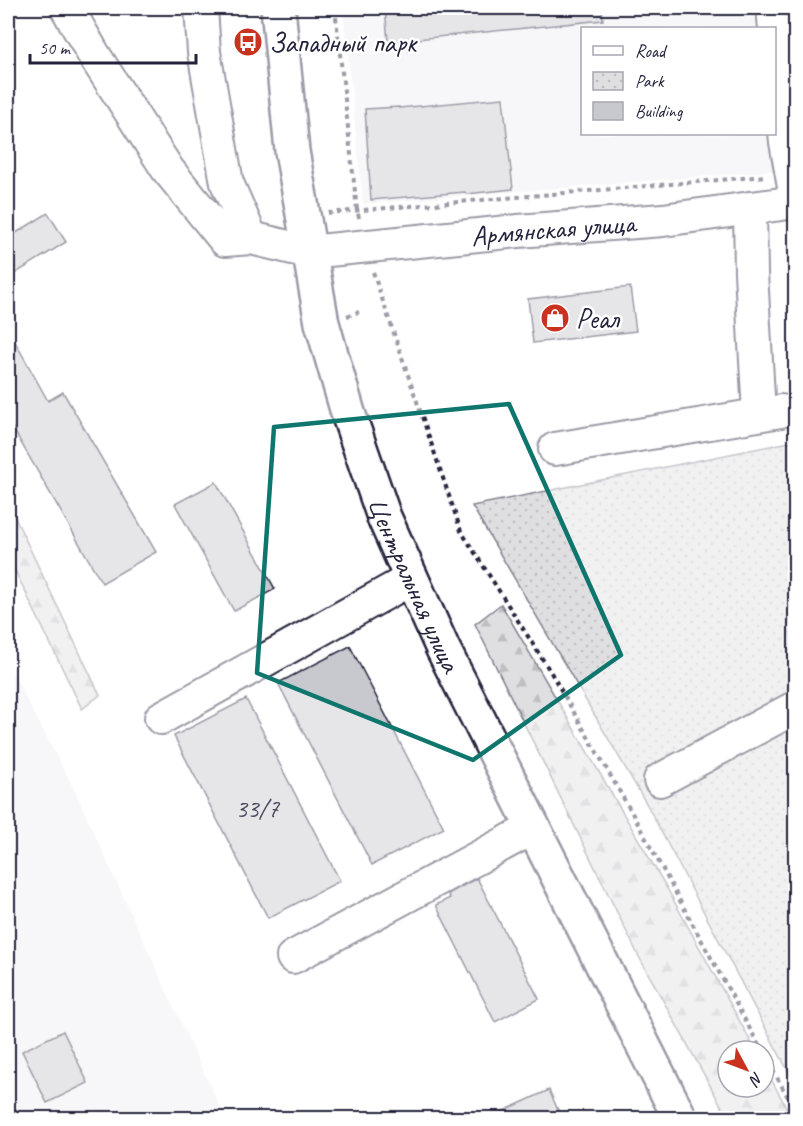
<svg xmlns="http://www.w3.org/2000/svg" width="803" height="1126" viewBox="0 0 803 1126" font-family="Caveat,sans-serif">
  <defs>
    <pattern id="forest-firs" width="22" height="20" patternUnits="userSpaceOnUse" patternTransform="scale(1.5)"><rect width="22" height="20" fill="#dfdfe2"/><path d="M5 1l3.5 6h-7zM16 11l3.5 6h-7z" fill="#bfbfc3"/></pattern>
    <pattern id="park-dots" width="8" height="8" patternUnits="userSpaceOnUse" patternTransform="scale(1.5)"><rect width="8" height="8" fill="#dfdfe2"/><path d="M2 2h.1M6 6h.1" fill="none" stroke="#bfbfc3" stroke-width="1.8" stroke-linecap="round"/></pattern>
  </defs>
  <rect width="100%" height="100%" fill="#fff"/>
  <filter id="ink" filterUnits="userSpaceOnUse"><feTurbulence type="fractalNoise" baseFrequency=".0167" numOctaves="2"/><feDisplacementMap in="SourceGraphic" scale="12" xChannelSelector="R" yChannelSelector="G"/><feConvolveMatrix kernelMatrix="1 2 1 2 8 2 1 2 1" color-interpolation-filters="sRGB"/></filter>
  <g filter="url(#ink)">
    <g fill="#eeeef1" fill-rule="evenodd">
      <path d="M343,8H795V169L363,204ZM582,28H774V134H582Z"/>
      <path d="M8,664L74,789L225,1118H8Z"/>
    </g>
    <g fill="url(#forest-firs)" stroke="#80808e" stroke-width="1.5">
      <path d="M8,503L100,695L82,709L8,556Z"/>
      <path d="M501,604L668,890L756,1051H728V1087H764V1066L792,1118H728L639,957L475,624Z"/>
    </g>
    <path fill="url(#park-dots)" stroke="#80808e" stroke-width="1.5" d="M795,441V1084L646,803L472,506Z"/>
    <g fill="#c8c8cf" stroke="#22223b" stroke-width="1.5">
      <path d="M385,8H602L603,20L388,42Z"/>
      <path d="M503,98L513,189L466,194L465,192L371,200L365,109L399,107V108Z"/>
      <path d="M48,213L66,242L8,278V238Z"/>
      <path d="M630,287L636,331L533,343L528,299Z"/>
      <path d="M8,329L48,401L63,392L156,552L102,583L8,420Z"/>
      <path d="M216,482L275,589L234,611L175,504Z"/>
      <path d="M350,646L444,828L372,865L278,683Z"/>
      <path d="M246,699L340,881L268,918L174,736Z"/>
      <path d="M477,878L539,999L495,1022L436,905L450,898L448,894Z"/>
      <path d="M63,1031L88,1083L47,1103L22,1051Z"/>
      <path d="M549,1090L562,1119H486Z"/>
    </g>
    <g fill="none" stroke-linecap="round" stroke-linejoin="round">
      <g stroke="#22223b" stroke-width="36">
        <g id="minor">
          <path id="s1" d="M67,8L94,55L168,170L225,240L251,238L309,252L518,231L663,220L796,202"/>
          <path d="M201,8L204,52L227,183L251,238"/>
          <path d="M773,8L786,142L796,198"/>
          <path d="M750,208L751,273L759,414"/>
          <path d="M555,449L781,411"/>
          <path d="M161,718L411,579"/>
          <path d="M660,780L796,707"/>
          <path d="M293,957L533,828"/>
        </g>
      </g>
      <g stroke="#22223b" stroke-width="38">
        <g id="major">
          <path id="s2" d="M278,8L292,151L322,323L348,413L384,517L443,649L680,1118"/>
        </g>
      </g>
      <g stroke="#22223b" stroke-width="4" stroke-dasharray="4.5 4.5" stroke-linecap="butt">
        <path d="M335,8L357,210L360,221"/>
        <path d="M328,213L766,176"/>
        <path d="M373,272L461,531L550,671L632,813L762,1051"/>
        <path d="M347,316L359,312"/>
        <path d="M764,1054L796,1112"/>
      </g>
      <use href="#minor" stroke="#fff" stroke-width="32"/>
      <use href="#major" stroke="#fff" stroke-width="33"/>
    </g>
  </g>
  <path d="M0 0H803V1126H0ZM509,404L621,655L473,760L257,673L274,427Z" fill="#fff" fill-opacity=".55" fill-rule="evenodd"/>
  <path fill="none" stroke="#0f766e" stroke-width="4.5" stroke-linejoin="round" d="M509,404L621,655L473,760L257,673L274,427Z"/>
  <defs>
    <g id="bus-disc" transform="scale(1.5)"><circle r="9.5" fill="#c8321e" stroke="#fff"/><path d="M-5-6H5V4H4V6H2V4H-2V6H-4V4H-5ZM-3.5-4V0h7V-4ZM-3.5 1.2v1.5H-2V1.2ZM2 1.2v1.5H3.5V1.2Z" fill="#fff"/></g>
    <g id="shop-disc" transform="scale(1.5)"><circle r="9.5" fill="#c8321e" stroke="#fff"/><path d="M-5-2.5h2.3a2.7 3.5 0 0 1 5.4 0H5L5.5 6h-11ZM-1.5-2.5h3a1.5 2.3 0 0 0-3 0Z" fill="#fff"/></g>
  </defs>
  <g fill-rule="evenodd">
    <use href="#bus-disc" x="248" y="42"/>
    <use href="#shop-disc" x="555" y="318"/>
  </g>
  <g text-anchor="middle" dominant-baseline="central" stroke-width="5" stroke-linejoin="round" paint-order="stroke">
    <g font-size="26" fill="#4c4c60">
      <text x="257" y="808">33/7</text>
    </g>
    <g font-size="28" fill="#22223b" stroke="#fff" text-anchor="start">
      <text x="269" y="42">Западный парк</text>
      <text x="576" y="318">Реал</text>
    </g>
    <g font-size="28" fill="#22223b" stroke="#fff">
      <text stroke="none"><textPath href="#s1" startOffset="612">Армянская улица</textPath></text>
      <text stroke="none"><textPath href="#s2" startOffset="596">Центральная улица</textPath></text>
    </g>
  </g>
  <rect width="803" height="1126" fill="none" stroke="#fff" stroke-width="30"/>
  <rect x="15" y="15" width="773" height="1096" fill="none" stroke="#22223b" stroke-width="2" filter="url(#ink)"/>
  <rect x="581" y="27" width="195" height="108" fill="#ffffff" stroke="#a7a7b1" stroke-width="1.5"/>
  <rect x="593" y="46" width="30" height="9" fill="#ffffff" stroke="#a7a7b1" stroke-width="1.5"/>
  <text x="635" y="57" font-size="18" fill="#22223b">Road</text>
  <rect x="593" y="72" width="30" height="18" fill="url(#park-dots)" stroke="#a7a7b1" stroke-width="1.5"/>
  <text x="635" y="87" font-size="18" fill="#22223b">Park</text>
  <rect x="593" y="102" width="30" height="18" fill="#c8c8cf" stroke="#a7a7b1" stroke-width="1.5"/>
  <text x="635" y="117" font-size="18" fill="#22223b">Building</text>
  <g transform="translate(746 1069) rotate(131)"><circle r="28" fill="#ffffff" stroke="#a7a7b1" stroke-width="1.5"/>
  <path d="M0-4.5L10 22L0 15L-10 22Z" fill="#c8321e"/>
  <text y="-9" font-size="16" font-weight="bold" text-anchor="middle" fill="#22223b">N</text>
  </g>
  <path d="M30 54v9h166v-9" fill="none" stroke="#22223b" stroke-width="3"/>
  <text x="39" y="54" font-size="18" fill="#22223b" stroke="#ffffff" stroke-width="4.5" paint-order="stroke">50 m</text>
</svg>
